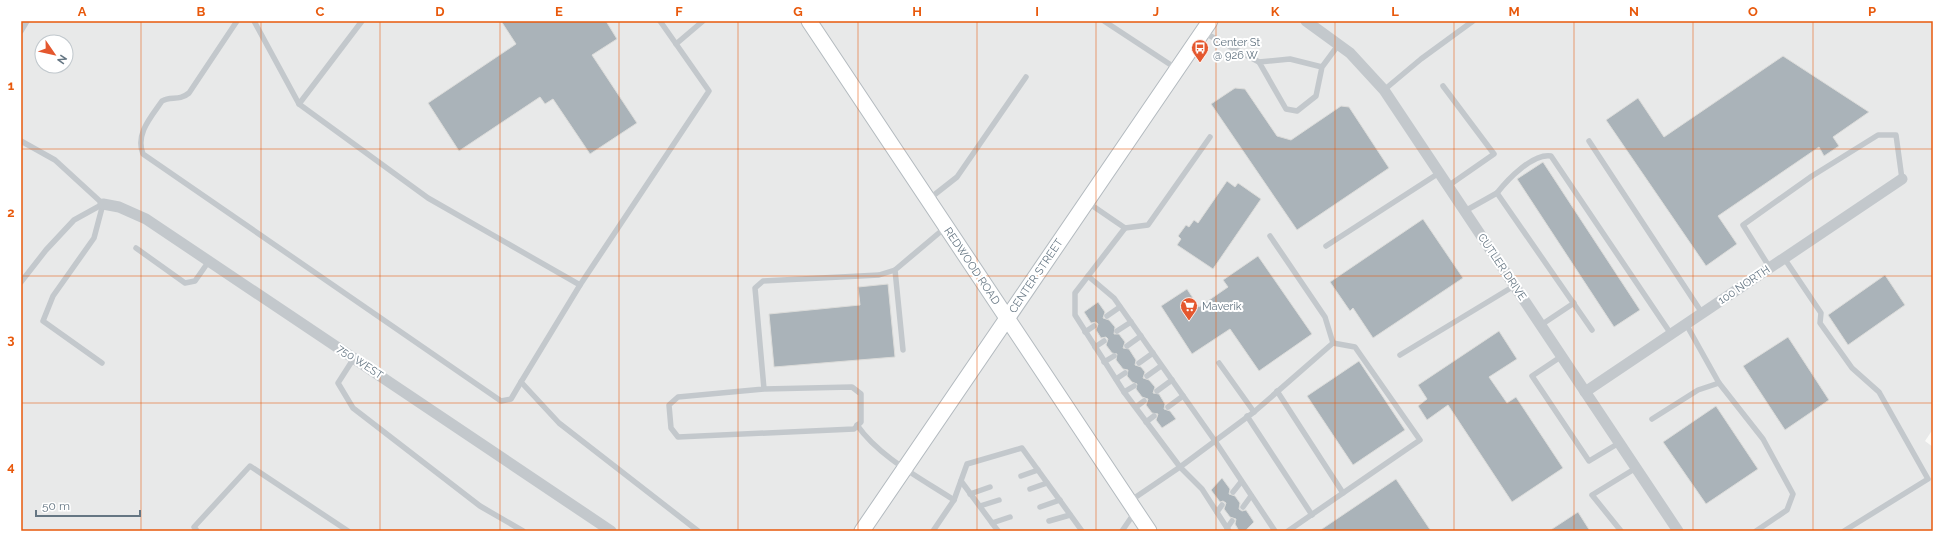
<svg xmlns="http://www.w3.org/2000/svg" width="1954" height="552" viewBox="0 0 1954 552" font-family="Raleway,sans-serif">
  <rect width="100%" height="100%" fill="#fafaf8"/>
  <path fill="#e8e9e9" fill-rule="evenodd" d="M21,21H1933V429L1925,441L1933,447V531H21ZM42,42H66V66H42Z"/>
  <g fill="#aab3b9" stroke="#dcdcda">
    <path d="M501,21H606L617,39L592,55L637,123L590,154L553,99L545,104L540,97L459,151L428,103L516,44Z"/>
    <path d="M1783,56L1869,112L1833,137L1839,146L1824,156L1819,147L1718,216L1737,244L1706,266L1606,120L1638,98L1664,137Z"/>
    <path d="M1235,88L1245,89L1277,136L1291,140L1341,106L1349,107L1389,168L1297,230L1211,104Z"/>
    <path d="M1543,162L1640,310L1614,327L1517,179Z"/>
    <path d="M1227,181L1235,187L1238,183L1261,199L1213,269L1177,245L1181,239L1178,236L1186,225L1189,227L1194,220L1198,223Z"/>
    <path d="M1423,219L1463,278L1373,338L1353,308L1350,311L1330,282Z"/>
    <path d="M1258,256L1312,334L1259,371L1230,329L1192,354L1161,306L1187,289L1193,298L1190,303L1194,300L1199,307L1228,287L1223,280Z"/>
    <path d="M1885,275L1905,305L1848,345L1828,315Z"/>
    <path d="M888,284L895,357L774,367L769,314L860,305L858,287Z"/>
    <path d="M1098,302L1105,312L1103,318L1109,320L1115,327L1114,334H1119L1125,342L1123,348L1129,349L1136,360L1135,365L1141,367L1145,372L1143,378L1149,380L1155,387L1153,393L1159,394L1165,404L1164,409L1170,411L1176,419L1162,428L1156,420L1158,414L1152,413L1146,405L1148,399L1142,397L1136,389L1137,384L1132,382L1127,376L1128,370L1123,369L1116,360L1117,354L1112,353L1106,345L1108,339L1106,337L1101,338L1096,330L1098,324L1096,322L1091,323L1084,312Z"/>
    <path d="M1499,331L1517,359L1489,377L1507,403L1516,397L1563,468L1512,502L1448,405L1427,420L1418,406L1427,399L1418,385Z"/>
    <path d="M1788,337L1829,400L1785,430L1743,366Z"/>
    <path d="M1359,361L1405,430L1353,465L1307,396Z"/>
    <path d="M1716,406L1758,469L1706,504L1663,442Z"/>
    <path d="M1222,478L1230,489L1229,494L1235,496L1240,503L1239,509L1242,511L1246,510L1254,522L1245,531H1239L1235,524L1236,519L1230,517L1224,509L1226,503L1223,501L1220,502L1211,490Z"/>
    <path d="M1396,479L1431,531H1319Z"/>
    <path d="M1578,512L1590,531H1549Z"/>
  </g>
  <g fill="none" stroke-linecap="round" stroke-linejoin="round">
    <g stroke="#b3babf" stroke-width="17">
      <g id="secondary">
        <path d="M809,21L1149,531"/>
        <path d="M862,531L1210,21"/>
      </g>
    </g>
    <g stroke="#c3c8cc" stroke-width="5.5">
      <path d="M237,21L189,93C178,102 171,95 162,101C151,117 135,134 143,154L501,401L511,399L521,382"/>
      <path d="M254,21L299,104L428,198L580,285"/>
      <path d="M660,21L709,91L580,285L521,382L559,423L698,531"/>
      <path d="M1104,21L1177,69"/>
      <path d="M21,31L27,21"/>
      <path d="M1203,32L1259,62"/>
      <path d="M676,44L703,21"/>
      <path d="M1322,67L1290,59L1259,62L1286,109L1297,111L1316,96L1322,67L1339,44"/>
      <path d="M1443,86L1494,154L1448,186"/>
      <path d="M1384,90L1421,59L1473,21"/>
      <path d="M299,104L362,21"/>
      <path d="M21,141L55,160L103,204L74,220L46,250L21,282"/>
      <path d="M1589,141L1702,313"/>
      <path d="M1497,193C1508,179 1533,153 1551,156L1671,334"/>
      <path d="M929,199L957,177L1026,77"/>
      <path d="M1087,202L1125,228L1075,293V315L1124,392L1180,467L1130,501"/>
      <path d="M1465,211L1497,193L1592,330"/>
      <path d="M1125,228L1148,225L1210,137"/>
      <path d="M1326,246L1439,173"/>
      <path d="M136,248L185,283L195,281L209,261"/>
      <path d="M1784,258L1821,313L1820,323L1852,368L1879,392L1928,479L1844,531"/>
      <path d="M1770,268L1743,225L1812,176L1878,135H1896L1902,179"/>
      <path d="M1088,276L1114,298L1215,441L1275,531"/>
      <path d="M1107,316L1120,307"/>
      <path d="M1686,324L1719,383L1763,439L1793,494L1787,510L1756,531"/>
      <path d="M1541,325L1574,303"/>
      <path d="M1117,331L1131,322"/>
      <path d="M1085,332L1094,326"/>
      <path d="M1127,346L1141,336"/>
      <path d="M1095,347L1104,341"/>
      <path d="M903,350L895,270L946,227"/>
      <path d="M1400,355L1514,286"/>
      <path d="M1562,356L1532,376L1589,461L1619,443"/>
      <path d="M354,358L338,383L353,408L480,506L523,531"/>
      <path d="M1104,362L1114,356"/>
      <path d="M102,363L43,321L53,296L94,238L103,204"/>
      <path d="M1139,363L1153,353"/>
      <path d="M1219,363L1254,412"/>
      <path d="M1147,376L1161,366"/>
      <path d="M1116,379L1125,373"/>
      <path d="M764,389L678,397L669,405L671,428L678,437L854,429L861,422V394L852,387L764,389L755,288L763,281L879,275L895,270"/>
      <path d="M1157,391L1172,380"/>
      <path d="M1277,391L1343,493L1420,440L1355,347L1333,343"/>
      <path d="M1124,392L1134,386"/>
      <path d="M1136,407L1144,401"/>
      <path d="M1168,407L1183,396"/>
      <path d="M1247,416L1312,515"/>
      <path d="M1652,419L1698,390L1719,383"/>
      <path d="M1146,422L1154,416"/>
      <path d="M857,425C879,457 922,479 954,500"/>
      <path d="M1021,476L1038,470"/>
      <path d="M961,481L998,531"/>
      <path d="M1030,489L1047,483"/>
      <path d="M1233,492L1241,482"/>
      <path d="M970,494L990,487"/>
      <path d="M980,506L999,500"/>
      <path d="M1040,507L1060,500"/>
      <path d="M1243,507L1251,496"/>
      <path d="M1217,512L1222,505"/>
      <path d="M1049,521L1070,515"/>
      <path d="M992,523L1010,517"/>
      <path d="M1227,528L1232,521"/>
      <path d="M197,531L194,527L250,466L348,531"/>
      <path d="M933,531L954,500L967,464L1022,448L1082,531"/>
      <path d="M1122,531L1135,512"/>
      <path d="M1229,531L1202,489L1180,467L1254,412L1333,343L1325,317L1270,236"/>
      <path d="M1288,531L1343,493"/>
      <path d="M1621,531L1592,495L1636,468"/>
    </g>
    <g stroke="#c3c8cc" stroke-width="11">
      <path d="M1306,21L1350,53L1384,90L1678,531"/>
      <path d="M103,204L119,207L146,219L611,531"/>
      <path d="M1585,392L1902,179"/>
    </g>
    <use href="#secondary" stroke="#fff" stroke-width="15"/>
  </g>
  <path fill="none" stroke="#e8590c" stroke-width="1" stroke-opacity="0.55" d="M141,21V531M261,21V531M380,21V531M500,21V531M619,21V531M738,21V531M858,21V531M977,21V531M1096,21V531M1216,21V531M1335,21V531M1454,21V531M1574,21V531M1693,21V531M1813,21V531M21,149H1933M21,276H1933M21,403H1933"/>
  <defs>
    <g id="bus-pin" transform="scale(0.9)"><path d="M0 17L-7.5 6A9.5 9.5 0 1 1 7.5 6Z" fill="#e4572e" stroke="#fff"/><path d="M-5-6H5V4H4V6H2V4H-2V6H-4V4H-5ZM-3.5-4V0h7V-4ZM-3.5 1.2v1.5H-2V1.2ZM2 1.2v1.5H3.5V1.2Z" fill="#fff"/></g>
    <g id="supermarket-pin" transform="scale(0.9)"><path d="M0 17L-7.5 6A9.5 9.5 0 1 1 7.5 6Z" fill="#e4572e" stroke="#fff"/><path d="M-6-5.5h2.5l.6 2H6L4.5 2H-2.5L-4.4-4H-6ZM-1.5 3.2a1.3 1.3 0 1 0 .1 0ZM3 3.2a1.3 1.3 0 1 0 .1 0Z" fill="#fff"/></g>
  </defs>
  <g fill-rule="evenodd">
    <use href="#bus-pin" x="1200" y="48"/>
    <use href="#supermarket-pin" x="1189" y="306"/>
  </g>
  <g text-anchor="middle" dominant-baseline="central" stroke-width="4" stroke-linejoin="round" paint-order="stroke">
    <g font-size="11" fill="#657683" stroke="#fff" text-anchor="start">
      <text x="1213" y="42">Center St<tspan x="1213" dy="13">@ 926 W</tspan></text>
      <text x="1202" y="306">Maverik</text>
    </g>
    <g font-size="11" fill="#657683" stroke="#fff">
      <text transform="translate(972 266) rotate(56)">REDWOOD ROAD</text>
      <text transform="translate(1502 267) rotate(56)">CUTLER DRIVE</text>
      <text transform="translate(1036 276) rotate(-56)">CENTER STREET</text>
      <text transform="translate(1744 285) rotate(-34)">100 NORTH</text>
      <text transform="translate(360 362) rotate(34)">750 WEST</text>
    </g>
  </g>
  <rect width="1954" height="552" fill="none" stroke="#ffffff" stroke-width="44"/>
  <g transform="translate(54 54) rotate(124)"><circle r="19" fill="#ffffff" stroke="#c1c8cd"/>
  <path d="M0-3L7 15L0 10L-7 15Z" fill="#e4572e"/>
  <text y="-6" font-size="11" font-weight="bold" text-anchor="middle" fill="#657683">N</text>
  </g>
  <path d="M36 510v6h104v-6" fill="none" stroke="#657683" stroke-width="2"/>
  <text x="42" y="510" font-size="12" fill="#657683" stroke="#ffffff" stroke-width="3" paint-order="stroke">50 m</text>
  <rect x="22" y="22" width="1910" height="508" fill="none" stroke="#e8590c" stroke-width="1.5"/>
  <g font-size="13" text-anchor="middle" font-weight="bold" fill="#e8590c">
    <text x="82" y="16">A</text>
    <text x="201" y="16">B</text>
    <text x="320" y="16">C</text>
    <text x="440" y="16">D</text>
    <text x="559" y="16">E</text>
    <text x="679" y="16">F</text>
    <text x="798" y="16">G</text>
    <text x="917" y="16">H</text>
    <text x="1037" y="16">I</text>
    <text x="1156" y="16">J</text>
    <text x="1275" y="16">K</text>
    <text x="1395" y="16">L</text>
    <text x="1514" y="16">M</text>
    <text x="1634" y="16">N</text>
    <text x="1753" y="16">O</text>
    <text x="1872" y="16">P</text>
    <text x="11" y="90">1</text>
    <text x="11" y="217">2</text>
    <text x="11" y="344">3</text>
    <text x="11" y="471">4</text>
  </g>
</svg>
